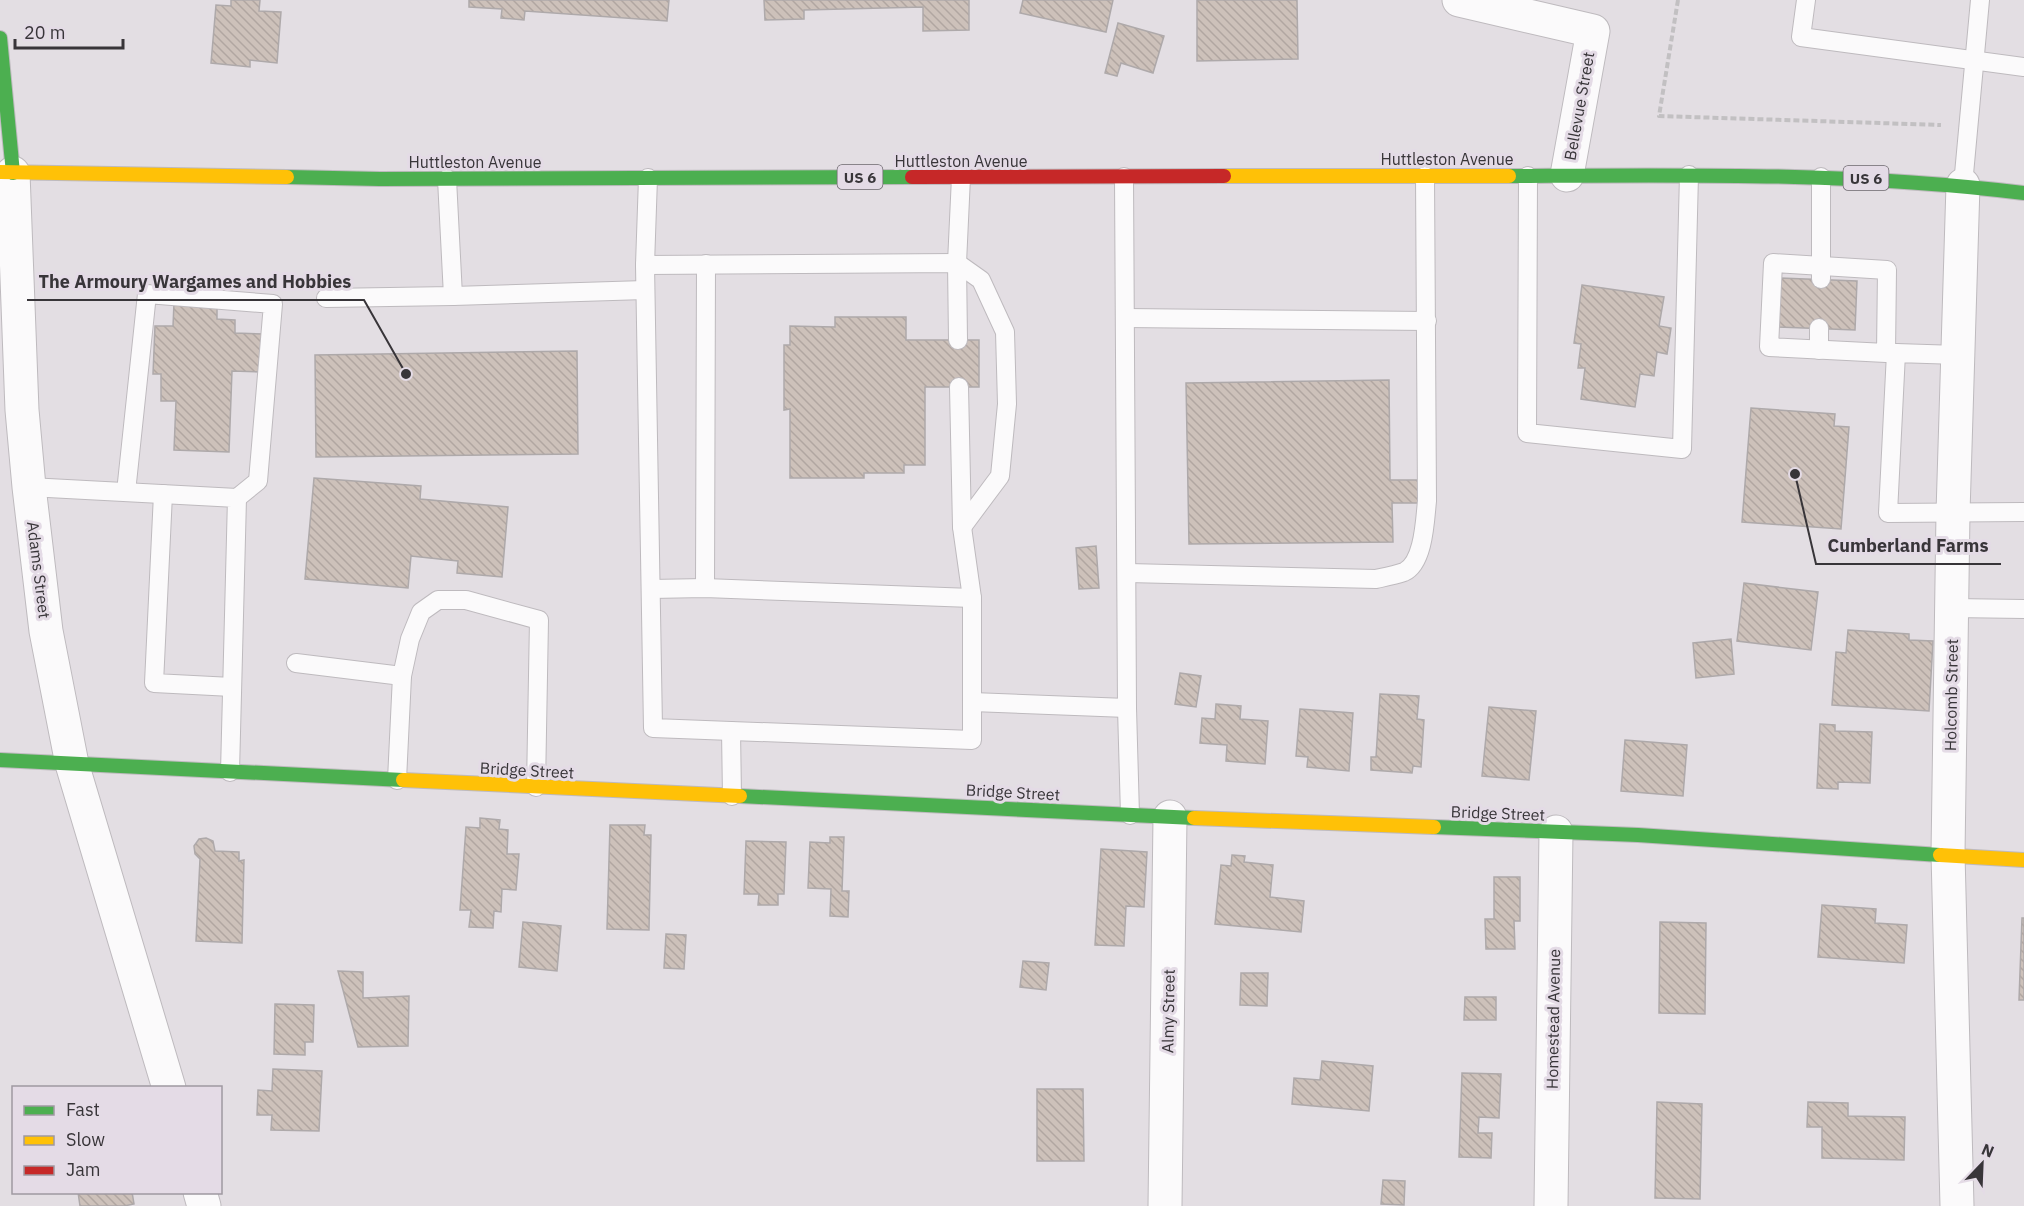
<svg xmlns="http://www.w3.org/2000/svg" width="2024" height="1206" viewBox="0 0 2024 1206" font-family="'IBM Plex Sans',sans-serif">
  <defs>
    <pattern id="building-back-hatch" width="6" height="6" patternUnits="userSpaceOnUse" patternTransform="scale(1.5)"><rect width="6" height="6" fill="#cdc1ba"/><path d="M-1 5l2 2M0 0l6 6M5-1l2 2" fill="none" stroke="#b1a6a1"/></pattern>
  </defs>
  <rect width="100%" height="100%" fill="#e3dee3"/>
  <g fill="url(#building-back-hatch)" stroke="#aea9aa" stroke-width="1.5">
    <path d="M231,0H260L259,11L281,12L277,63L250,60V67L211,63L216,5L231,6Z"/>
    <path d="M469,0H669L667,21L525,11L524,20L501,18L502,9L469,7Z"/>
    <path d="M764,0H969V30L923,31V7L804,10V19L765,20Z"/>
    <path d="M1023,0H1113L1106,32L1020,13Z"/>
    <path d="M1197,0H1297L1298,59L1197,61Z"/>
    <path d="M1118,23L1164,36L1153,73L1121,63L1117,76L1105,73Z"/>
    <path d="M1780,278L1857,281L1855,330L1778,327Z"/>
    <path d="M1582,285L1664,297L1659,326L1671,328L1667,354L1657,352L1654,376L1640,374L1635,407L1581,399L1585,368H1578L1581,344L1574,343Z"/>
    <path d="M174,303L217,304V319L235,320V333L263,334L261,372L232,371L229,452L174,450L176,401H161V374H153L155,326H173Z"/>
    <path d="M835,317H906V340H979V387H925V465H904V473H864V478H790V409L784,410V345H790V326L835,327Z"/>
    <path d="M577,351L578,454L316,457L315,355Z"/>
    <path d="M1389,380L1390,480H1421V503H1392L1393,542L1189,544L1186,383Z"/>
    <path d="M1751,408L1835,414L1834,426L1849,427L1841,529L1742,522Z"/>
    <path d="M314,478L421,486L420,499L508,507L502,577L457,573L458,561L411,556L408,588L305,579Z"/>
    <path d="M1096,546L1099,588L1079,589L1076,548Z"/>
    <path d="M1744,583L1818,592L1811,650L1737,641Z"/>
    <path d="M1848,630L1909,634V640L1933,641L1929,711L1832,705L1836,652L1846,653Z"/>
    <path d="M1731,639L1734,674L1696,678L1693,643Z"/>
    <path d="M1180,673L1201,676L1196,707L1175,704Z"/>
    <path d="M1380,694L1419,696L1417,719L1424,720L1421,767L1413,766L1412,773L1371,770V757H1376Z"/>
    <path d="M1216,704L1241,706L1240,719L1268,721L1265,764L1226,761L1227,745L1200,743L1202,718L1215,719Z"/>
    <path d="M1489,707L1536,711L1529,780L1482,776Z"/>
    <path d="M1300,709L1353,713L1349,771L1307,767L1308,757L1296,756Z"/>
    <path d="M1820,724L1835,725V731L1872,732L1870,783L1838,782V789L1817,788Z"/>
    <path d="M1625,740L1687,745L1683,796L1621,791Z"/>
    <path d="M480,818L500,820L499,829L508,830L507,854H519L516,890L502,889L501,912L494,911L493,928L469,927L471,910H460L466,827L480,828Z"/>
    <path d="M610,825H645L644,835H651L649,930L607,929Z"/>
    <path d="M830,837H844L842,891H849L848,917L830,916L831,889L808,888L810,842L830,843Z"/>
    <path d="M206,838L213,841L215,851L239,852V861L244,860L242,943L196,941L200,859L195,854L194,846L199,839Z"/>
    <path d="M746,841L786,842L784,894H778V905H758L759,894H744Z"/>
    <path d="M1101,849L1147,852L1144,907L1126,906L1124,946L1095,945Z"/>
    <path d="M1232,855L1245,856L1244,862L1273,865L1270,897L1304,901L1301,932L1215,924L1221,865L1231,866Z"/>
    <path d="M1494,877H1520V921H1514L1515,949H1486L1485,919H1494Z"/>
    <path d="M1822,905L1876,909L1875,923L1907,925L1904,963L1818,957Z"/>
    <path d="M2022,918H2024V1000H2019Z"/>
    <path d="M523,922L561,926L557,971L519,967Z"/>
    <path d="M1660,922L1706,923L1705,1014L1659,1013Z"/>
    <path d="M666,934L686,935L684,969L664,968Z"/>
    <path d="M1023,961L1049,963L1046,990L1020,987Z"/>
    <path d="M338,971L363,972V998L409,996L408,1046L358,1047Z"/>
    <path d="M1241,973H1268L1267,1006L1240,1005Z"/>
    <path d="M1465,997H1496V1020H1464Z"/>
    <path d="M275,1004L314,1005L313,1042H305V1055L274,1054Z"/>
    <path d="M1322,1061L1373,1066L1369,1111L1292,1104L1294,1078L1320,1080Z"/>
    <path d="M273,1069L322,1071L319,1131L271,1130L272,1115H257L258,1090L272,1091Z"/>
    <path d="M1462,1073L1501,1074L1499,1118L1479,1117L1478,1133H1492L1491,1158L1459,1157Z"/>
    <path d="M1037,1089H1083L1084,1161H1037Z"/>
    <path d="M1657,1102L1702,1104L1700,1199L1655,1198Z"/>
    <path d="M1808,1102L1848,1103V1116L1905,1117L1904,1160L1822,1158V1127H1807Z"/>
    <path d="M1383,1180L1405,1181L1404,1205L1381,1204Z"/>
    <path d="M78,1192H132L134,1204L124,1206H80Z"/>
  </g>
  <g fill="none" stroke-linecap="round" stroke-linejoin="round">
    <g stroke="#bebabe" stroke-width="20">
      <g id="lane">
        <path d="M1806,0L1801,37L2024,67"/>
        <path d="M1528,176L1527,433L1682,449L1689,175"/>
        <path d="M1124,177L1127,708L1130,815"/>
        <path d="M1821,177V279"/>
        <path d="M648,178L645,265L957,263L981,280L1005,332L1007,404L1000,476L962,527"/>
        <path d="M1963,185L1980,0"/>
        <path d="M645,265L653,728L972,740V598L962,527L959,387"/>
        <path d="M453,296L645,290"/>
        <path d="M326,298L453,296L447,179"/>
        <path d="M1126,318L1427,321"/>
        <path d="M958,340L957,263L961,177"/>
        <path d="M1819,350V328"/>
        <path d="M1886,353L1887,270L1773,263L1769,347L1886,353H1896"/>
        <path d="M1958,355L1896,353L1888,513L2024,512"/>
        <path d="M29,487L237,498L230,772"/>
        <path d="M126,492L147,294L273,304L258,481L237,498"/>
        <path d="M163,494L154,683L232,687"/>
        <path d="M1128,573L1376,579C1385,577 1395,575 1404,572C1424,563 1425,519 1427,501L1425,176"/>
        <path d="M705,588L706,264"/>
        <path d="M651,589L705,588L972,598"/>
        <path d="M1952,608L2024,609"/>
        <path d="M296,663L402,676L397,780"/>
        <path d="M402,676L410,639L421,612L438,600H466L539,620L536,787"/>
        <path d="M972,702L1127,708"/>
        <path d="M731,731L732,796"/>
      </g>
    </g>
    <g stroke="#bebabe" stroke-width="35">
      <g id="street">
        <path d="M1459,0L1593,31L1567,175"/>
        <path d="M13,173L22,410L29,487L46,631L72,764L169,1088"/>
        <path d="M200,1192L204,1206"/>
        <path d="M1165,1206L1170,817"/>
        <path d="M1551,1206L1556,832"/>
        <path d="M1957,1206L1948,854L1953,513L1963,185"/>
      </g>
    </g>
    <g stroke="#bebabe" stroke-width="16">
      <g id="fast">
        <path d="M0,38L13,173"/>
        <path d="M1509,176C1681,175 1853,172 2024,193"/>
        <path d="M287,177L380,179L912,177"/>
        <path d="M0,760L403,780"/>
        <path d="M740,796L1194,818"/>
        <path d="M1434,827L1638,835L1940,855"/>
      </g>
    </g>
    <g stroke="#bebabe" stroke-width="16">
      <g id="slow">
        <path d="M0,172L287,177"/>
        <path d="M1224,176H1509"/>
        <path d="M403,780L740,796"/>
        <path d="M1194,818L1434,827"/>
        <path d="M1940,855L2024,860"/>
      </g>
    </g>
    <g stroke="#bebabe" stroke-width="16">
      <path id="jam" d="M912,177L1224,176"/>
    </g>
    <path stroke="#c2c0c2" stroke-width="4" stroke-dasharray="6 3" stroke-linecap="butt" d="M1678,0L1659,116L1941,125"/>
    <use href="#lane" stroke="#fbfafb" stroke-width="18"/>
    <use href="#street" stroke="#fbfafb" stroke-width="33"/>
    <use href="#fast" stroke="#4caf50" stroke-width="14"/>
    <use href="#slow" stroke="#ffc107" stroke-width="14"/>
    <use href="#jam" stroke="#c62828" stroke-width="14"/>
  </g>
  <g text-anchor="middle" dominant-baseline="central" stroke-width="6" stroke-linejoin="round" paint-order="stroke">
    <g fill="#e4dbe6" stroke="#6c676d" stroke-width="1.5">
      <rect x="837.5" y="165" width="45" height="24" rx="4.5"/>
      <rect x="1843.5" y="166" width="45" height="24" rx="4.5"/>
    </g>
    <g font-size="15" font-weight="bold" fill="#383539">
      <text x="860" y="177">US 6</text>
      <text x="1866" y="178">US 6</text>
    </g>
    <g font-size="16" fill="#383539" stroke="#e4dbe6">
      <text transform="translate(1579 106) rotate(-80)">Bellevue Street</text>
      <text x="1447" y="159">Huttleston Avenue</text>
      <text x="961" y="161">Huttleston Avenue</text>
      <text x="475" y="162">Huttleston Avenue</text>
      <text transform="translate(39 570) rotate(83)">Adams Street</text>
      <text transform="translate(1951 695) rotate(-89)">Holcomb Street</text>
      <text transform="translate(527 770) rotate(3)">Bridge Street</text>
      <text transform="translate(1013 792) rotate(3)">Bridge Street</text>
      <text transform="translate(1498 813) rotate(2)">Bridge Street</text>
      <text transform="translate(1168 1011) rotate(-89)">Almy Street</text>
      <text transform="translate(1553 1019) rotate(-89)">Homestead Avenue</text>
    </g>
  </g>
  <path fill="none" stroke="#383539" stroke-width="2" d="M406 374L364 300H27M1795 474L1816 564H2001"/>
  <g fill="#383539" stroke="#e4dbe6" stroke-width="2">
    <circle cx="406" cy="374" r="6"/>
    <circle cx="1795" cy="474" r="6"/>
  </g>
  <g font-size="18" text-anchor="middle" font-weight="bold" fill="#383539" stroke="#e4dbe6" stroke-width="6" stroke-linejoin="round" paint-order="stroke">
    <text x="195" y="288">The Armoury Wargames and Hobbies</text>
    <text x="1908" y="552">Cumberland Farms</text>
  </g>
  <rect x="12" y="1086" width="210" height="108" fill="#e4dbe6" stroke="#9f99a1" stroke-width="1.5"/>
  <rect x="24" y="1106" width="30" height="9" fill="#4caf50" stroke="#9f99a1" stroke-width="1.5"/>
  <text x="66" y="1116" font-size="18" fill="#383539">Fast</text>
  <rect x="24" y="1136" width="30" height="9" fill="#ffc107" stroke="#9f99a1" stroke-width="1.5"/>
  <text x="66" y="1146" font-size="18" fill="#383539">Slow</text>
  <rect x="24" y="1166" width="30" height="9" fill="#c62828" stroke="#9f99a1" stroke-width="1.5"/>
  <text x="66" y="1176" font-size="18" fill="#383539">Jam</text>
  <g transform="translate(1982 1164) rotate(23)" stroke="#e4dbe6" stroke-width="4.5" paint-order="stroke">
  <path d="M0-4.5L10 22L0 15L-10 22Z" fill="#383539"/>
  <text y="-9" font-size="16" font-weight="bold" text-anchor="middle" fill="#383539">N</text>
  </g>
  <path d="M15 39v9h108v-9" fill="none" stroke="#383539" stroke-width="3"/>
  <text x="24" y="39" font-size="18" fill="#383539" stroke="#e4dbe6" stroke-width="4.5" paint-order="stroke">20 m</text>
</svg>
